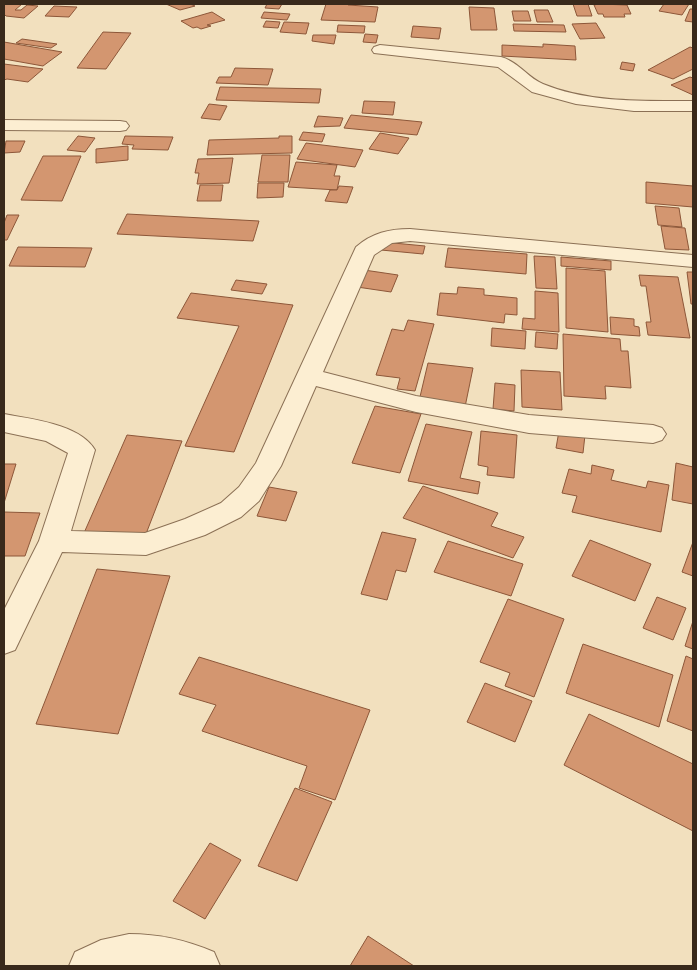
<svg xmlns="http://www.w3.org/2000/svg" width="697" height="970" viewBox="0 0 697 970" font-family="'Crimson Pro',serif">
  <rect width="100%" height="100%" fill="#f2e0be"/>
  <g fill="#d39670" stroke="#8d5739">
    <path d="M6,4H22L15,10H21L27,5L38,6L24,18L6,16L4,14V6Z"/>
    <path d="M166,4H190L195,6L180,10Z"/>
    <path d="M267,4H282L279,9L265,8Z"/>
    <path d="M326,4H348V5L378,7L375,22L321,20Z"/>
    <path d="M573,4H588L592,16H577Z"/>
    <path d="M599,4L627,5L631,14H624L625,17H604L603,14H598L594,5Z"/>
    <path d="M664,4H689L682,15L659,11Z"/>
    <path d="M54,6L77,7L69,17L45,16Z"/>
    <path d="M469,7L494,8L497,30H471Z"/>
    <path d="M690,9H693V22L685,21Z"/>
    <path d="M534,10H548L553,22H537Z"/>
    <path d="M512,11H528L531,21H514Z"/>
    <path d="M212,12L225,20L207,25L211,26L201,29L197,27L193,28L181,21Z"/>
    <path d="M264,12L290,14L287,20L261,18Z"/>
    <path d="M266,21L280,22L278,28L263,27Z"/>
    <path d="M284,22L309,23L306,34L280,32Z"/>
    <path d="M596,23L605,38L580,39L572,24Z"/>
    <path d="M513,24L564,25L566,32L514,31Z"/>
    <path d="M338,25L365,26L364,33L337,32Z"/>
    <path d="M413,26L441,28L439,39L411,37Z"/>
    <path d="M103,32L131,33L106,69L77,68Z"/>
    <path d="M365,34L378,35L376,43L363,42Z"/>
    <path d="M313,35H336L334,44L312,41Z"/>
    <path d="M22,39L57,44L51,48L16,43Z"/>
    <path d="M4,42L62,52L43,66L4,59Z"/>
    <path d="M543,44L575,46L576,60L502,56V45L543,47Z"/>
    <path d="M690,47L693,48V69L673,79L648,70Z"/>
    <path d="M622,62L635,64L633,71L620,69Z"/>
    <path d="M4,64L43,69L28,82L7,79L4,80Z"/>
    <path d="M235,68L273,69L268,85L216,83L219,77H231Z"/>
    <path d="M690,77L693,78V95L671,85Z"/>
    <path d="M220,87L321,89L319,103L216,100Z"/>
    <path d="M364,101L395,102L393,115L362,113Z"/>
    <path d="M209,104L227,106L220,120L201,118Z"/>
    <path d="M351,115L422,122L417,135L344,128Z"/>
    <path d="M318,116L343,118L340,126L314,127Z"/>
    <path d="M303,132L325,134L322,142L299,140Z"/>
    <path d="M380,133L409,138L398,154L369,149Z"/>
    <path d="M78,136L95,138L85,152L67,150Z"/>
    <path d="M125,136L173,137L168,150L132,149L134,145L122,144Z"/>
    <path d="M279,136H292V153L207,155L209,140L279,138Z"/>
    <path d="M6,141H25L20,152L4,153Z"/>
    <path d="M306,143L363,150L355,167L297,159Z"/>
    <path d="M128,146V160L96,163V149Z"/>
    <path d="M262,155H290L288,182H258Z"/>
    <path d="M43,156H81L62,201L21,200Z"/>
    <path d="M233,158L229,183L197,184L199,173H195L198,159Z"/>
    <path d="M296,162L337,165L334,176H340L337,190L288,187Z"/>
    <path d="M646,182L693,186V207L646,203Z"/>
    <path d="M258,183H284L283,197L257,198Z"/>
    <path d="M200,185H223L221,201H197Z"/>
    <path d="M339,186L353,187L347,203L325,201L330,190H337Z"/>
    <path d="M655,206L679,208L682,227L658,225Z"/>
    <path d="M127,214L259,221L253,241L117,234Z"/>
    <path d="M7,215H19L7,240H4V223Z"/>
    <path d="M661,226L685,228L689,250L665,249Z"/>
    <path d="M383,242L425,246L423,254L381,250Z"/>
    <path d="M18,247L92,248L85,267L9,266Z"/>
    <path d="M448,248L527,254L526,274L445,267Z"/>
    <path d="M534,256L555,257L557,289L536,288Z"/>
    <path d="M561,257L611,261V270L561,266Z"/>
    <path d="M566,268L605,271L608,332L566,328Z"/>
    <path d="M364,270L398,275L391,292L357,287Z"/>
    <path d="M687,272H693V304H691Z"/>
    <path d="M639,275L678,277L690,338L648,335L646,322H651L646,286H641Z"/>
    <path d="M236,280L267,284L262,294L231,290Z"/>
    <path d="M458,287L484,289V295L517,298V315L505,314L504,323L437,315L440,293L457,294Z"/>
    <path d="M535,291L558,293L559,332L522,329L523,318L535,319Z"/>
    <path d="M191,293L293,305L234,452L185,446L239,326L177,318Z"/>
    <path d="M610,317L634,319V326L639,327L640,336L611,334Z"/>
    <path d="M408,320L434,324L415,391L397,389L400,378L376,375L392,329L404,331Z"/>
    <path d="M492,328L526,331L525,349L491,346Z"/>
    <path d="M536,332L558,334L557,349L535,347Z"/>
    <path d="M563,334L620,339L621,351H628L631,388L605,386L606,399L564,396Z"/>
    <path d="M428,363L473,368L465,407L419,401Z"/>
    <path d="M521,370L560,372L562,410L522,407Z"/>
    <path d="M495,383L515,385L514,411L493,409Z"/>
    <path d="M375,406L421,414L400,473L352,463Z"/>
    <path d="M426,424L472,432L460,478L480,482L478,494L408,481Z"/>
    <path d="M481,431L517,435L514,478L487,475L488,467L478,465Z"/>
    <path d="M559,431L585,435L583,453L556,448Z"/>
    <path d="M127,435L182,441L144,539L84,533Z"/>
    <path d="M676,463L693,467V504L672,500Z"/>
    <path d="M4,464H16L4,503Z"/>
    <path d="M592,465L614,470L611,480L646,488L648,481L669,485L661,532L572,512L577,496L562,493L569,469L591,474Z"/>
    <path d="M423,486L498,513L491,526L524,537L513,558L403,518Z"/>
    <path d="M269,487L297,492L286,521L257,516Z"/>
    <path d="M4,512L40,513L25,556H4Z"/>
    <path d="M382,532L416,539L406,572L396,570L387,600L361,594Z"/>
    <path d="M590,540L651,564L635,601L572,576Z"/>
    <path d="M448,541L523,564L511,596L434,572Z"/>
    <path d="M693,542V576L682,572Z"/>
    <path d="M97,569L170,576L118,734L36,724Z"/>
    <path d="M657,597L686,608L673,640L643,628Z"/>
    <path d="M508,599L564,619L534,697L505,686L510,673L480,662Z"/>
    <path d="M693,621V649L685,646Z"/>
    <path d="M583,644L673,675L659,727L566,693Z"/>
    <path d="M686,656L693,659V731L667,721Z"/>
    <path d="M199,657L370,710L335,800L299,788L307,766L202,731L216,705L179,694Z"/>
    <path d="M485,683L532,701L515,742L467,722Z"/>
    <path d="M589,714L693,764V831L564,765Z"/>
    <path d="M295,788L332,802L297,881L258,866Z"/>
    <path d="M210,843L241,860L205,919L173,901Z"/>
    <path d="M368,936L414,966H350Z"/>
  </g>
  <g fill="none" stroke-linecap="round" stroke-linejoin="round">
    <g stroke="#8b7055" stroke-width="2">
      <g id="minor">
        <path d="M380,45L501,57C519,62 527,77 543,84C589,103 644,101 693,101V111H634L576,104L532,92L498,67L374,53L372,50L374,47Z"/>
        <path d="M4,120L120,121L126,122L129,126L126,130L120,131L4,130Z"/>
        <path d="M410,229L693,255V267L410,241L392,243L374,255L323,372L416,396L529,415L653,425L662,428L666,434L662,440L653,443L529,433L416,412L316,386L281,466L259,501L241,517L205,535L146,555L62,552L15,650L4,654V610L39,541L68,453L46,441L4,432V414C31,419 80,424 95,450L71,531L145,533L185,519L221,503L239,487L256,463L356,247C372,233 389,229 410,229Z"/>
        <path d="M129,934C160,934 186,940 214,952L220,966H69L75,952L101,940Z"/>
      </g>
    </g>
    <use href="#minor" fill="#fceed2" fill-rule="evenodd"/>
  </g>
  <rect width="697" height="970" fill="none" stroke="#39291b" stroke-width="10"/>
</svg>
